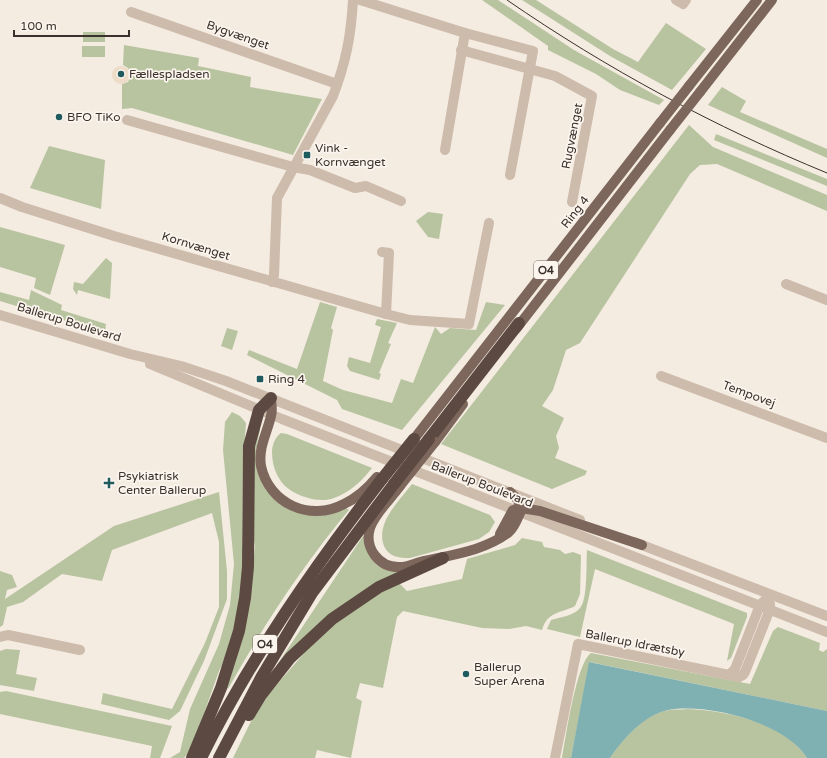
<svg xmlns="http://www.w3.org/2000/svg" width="827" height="758" viewBox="0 0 827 758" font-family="'Varela Round',sans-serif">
  <rect width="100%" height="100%" fill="#f4ebe1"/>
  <g fill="#b8c4a0">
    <path d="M482,0H498L574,50L664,100L659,105L620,90L596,74L548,50V46Z"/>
    <path d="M522,0H536L613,49L638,62L666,23L706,49L672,90L610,56Z"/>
    <rect x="83" y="32" width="22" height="10"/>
    <path d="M124,45L199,58L198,66L251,77L250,87L322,99L293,155L132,108L122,109V84L128,82L131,75L128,68L123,65Z"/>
    <rect x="82" y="46" width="23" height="11"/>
    <path d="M722,87L746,101L740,112L827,149V158L708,105Z"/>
    <path d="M689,125L713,147L827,195V211L717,164L700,165L690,174L580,343L566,350L553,390L542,406L564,418L556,436L559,448L555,458L587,471L585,475L552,489L441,444Z"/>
    <path d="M716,134L827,179V186L714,140Z"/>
    <path d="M49,146L105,160L101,209L30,188Z"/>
    <path d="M428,212L443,214L439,239L428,237L416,221Z"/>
    <path d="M0,227L65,245L50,295L34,288L36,278L0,267Z"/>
    <path d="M106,258L112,263L110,299L78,290L77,295L73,289L74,282L83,284Z"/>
    <path d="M31,290L62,305L61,310L106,324L105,333L0,301V292L29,300Z"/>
    <path d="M320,302L337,307L331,328L333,330L323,381L343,390L392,403L401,379L413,383L435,327L441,334L450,328L476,330L486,302L505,305L402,430L342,409L337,400L247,355L249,350L297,369Z"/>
    <path d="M377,319L397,323L388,343L391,344L379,373L381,374L379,380L350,371L347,366L349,357L370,363L381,327L375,325Z"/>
    <path d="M227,328L238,331L232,350L221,346Z"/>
    <path d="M232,412L240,416L246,423L243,461L242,545L245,554L234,641L219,671L191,750L184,758H170L180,752L190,709L219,644L230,605L234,564L223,450L225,422Z"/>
    <path d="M258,429L260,430C253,458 254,485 280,504C286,508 293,512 299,513C312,514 332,508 345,507L349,510C303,565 263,626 228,689L226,687L249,605L255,546L252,532L253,456Z"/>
    <path d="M281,433L287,434L372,468C362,481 349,493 334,498C319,504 296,496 285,486C276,477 272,464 272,452C272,445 275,437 281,433Z"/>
    <path d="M412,484L490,515L495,522L489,532L479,539L410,558C399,558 389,557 384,546C375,523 400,500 412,484Z"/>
    <path d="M219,492L227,571V599L204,661L180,711L169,720L101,704L103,693L172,709L205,643L219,607V542L212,513L112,550L102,581L62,574L23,602L7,607L3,625L0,627V571L12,575L17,587L7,590L5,599L114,526Z"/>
    <path d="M363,536L366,539C368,563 379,571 403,572L280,666L277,665Z"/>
    <path d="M522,538L542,542L544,547L560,550L565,554L573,552L581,555L580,594L575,606C559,614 548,611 542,630L526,626L509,629L482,628L403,611L397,617L383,688L360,683L356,698L362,701L351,758L317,750L315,758H233L259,705L313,643L334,623L357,606L398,582L407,591L462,579L467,559L515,545Z"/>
    <path d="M587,550L747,613V617L731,658L727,661L734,624L595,569L580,637L547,629L551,620C560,617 574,616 580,608C588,599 586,563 587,550Z"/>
    <path d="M778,627L820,643L819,650L823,652L827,649V711L590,662L571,758H562C566,737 576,664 591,653L750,684L773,631Z"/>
    <path d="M6,649L20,650L16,674L37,678L34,691L0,685V651Z"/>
    <path d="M6,691L172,726L160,758H150L152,746L0,714V692Z"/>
    <path d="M687,709C725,710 786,723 807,758H610C623,739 644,714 669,710C675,709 681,710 687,709Z"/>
  </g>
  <circle fill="#ecdcc8" cx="121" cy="75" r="9"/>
  <path fill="#7fb0b2" d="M589,662L827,711V758H807C785,722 707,703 668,710C644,715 623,739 610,758H571Z"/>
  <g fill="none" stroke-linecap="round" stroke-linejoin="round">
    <g stroke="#cdbbac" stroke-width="10">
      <path d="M360,0L465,33L533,51L510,175"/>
      <path d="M676,0L683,4L686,0"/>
      <path d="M131,12L337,84"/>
      <path d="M461,50L555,76L592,96L572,202"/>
      <path d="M127,120L293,167L310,170L355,188L366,186L401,201"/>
      <path d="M445,150L465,33"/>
      <path d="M0,198L22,207L114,236L386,314L410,320L469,324L489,223"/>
      <path d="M382,252L389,253L386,314"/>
      <path d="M272,282L274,275L277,198L333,96C346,62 351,36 353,0"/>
      <path d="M786,284L827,300"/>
      <path d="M0,315L130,354L181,366L226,381L580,520"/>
      <path d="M150,364L282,419L827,632"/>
      <path d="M661,376L827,438"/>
      <path d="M634,542L827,616"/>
      <path d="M0,637L8,635L80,650"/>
      <path d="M729,675L735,669L760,605L765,600"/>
      <path d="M555,758L578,644L739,677L743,675L745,672L770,609V604"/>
    </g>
    <g stroke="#7d675c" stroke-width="10">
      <path d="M689,86L757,0"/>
      <path d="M700,92L772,0"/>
      <path d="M516,329L670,130"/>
      <path d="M271,398C271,403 273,410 271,416C267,433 258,448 261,466C269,504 310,522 344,504C357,498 368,488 377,477"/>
      <path d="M414,439L660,123"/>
      <path d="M435,442L463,404"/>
      <path d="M400,486C391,499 375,513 370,528C364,548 379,568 400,567C407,567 413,564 420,562C450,555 485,551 509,532C515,527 518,517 521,511L518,500L510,492"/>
      <path d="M500,534L513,510L521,508L540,511L642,545"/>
    </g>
    <g stroke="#5c4a42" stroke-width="12">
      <path d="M429,439L519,323"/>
      <path d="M249,715L261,695L290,658L332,619L379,587L443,558"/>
      <path d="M192,758L221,688L239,631L245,598L248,567L249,446L259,410L271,398"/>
      <path d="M201,758C251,657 314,567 382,479"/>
      <path d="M219,758L262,676L312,593L394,484"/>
    </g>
    <path stroke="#3b302b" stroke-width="1" d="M507,0C607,69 715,127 827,173"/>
    <g stroke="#7d675c" stroke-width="10">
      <path d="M660,123L689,86"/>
      <path d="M670,130L700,92"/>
      <path d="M400,486L435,442"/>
    </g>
    <g stroke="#5c4a42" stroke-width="12">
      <path d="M382,479L414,439"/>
      <path d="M394,484L429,439"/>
    </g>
  </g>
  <g fill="#1f5a5e" stroke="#fbf5ee" stroke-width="1.5">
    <circle cx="121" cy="74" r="4"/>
    <circle cx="59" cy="117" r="4"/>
    <rect x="303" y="151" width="8" height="8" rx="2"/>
    <rect x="256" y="375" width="8" height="8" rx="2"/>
    <path d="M107 477h4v4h4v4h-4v4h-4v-4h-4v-4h4z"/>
    <circle cx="466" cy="674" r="4"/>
  </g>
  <g text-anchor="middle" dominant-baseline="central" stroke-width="3.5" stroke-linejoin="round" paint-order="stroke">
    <g fill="#fbf5ee" stroke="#756b66" stroke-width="1">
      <rect x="534" y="261" width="24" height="18" rx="3"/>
      <rect x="253" y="635" width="24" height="18" rx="3"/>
    </g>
    <g font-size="11" font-weight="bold" fill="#3b302b">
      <text x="546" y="270">O4</text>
      <text x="265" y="644">O4</text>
    </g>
    <g font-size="12" fill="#3b302b" stroke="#fbf5ee">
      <text transform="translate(238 35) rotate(19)">Bygvænget</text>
      <text transform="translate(572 136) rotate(-79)">Rugvænget</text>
      <text transform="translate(575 212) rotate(-52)">Ring 4</text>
      <text transform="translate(196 246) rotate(17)">Kornvænget</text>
      <text transform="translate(69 322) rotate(17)">Ballerup Boulevard</text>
      <text transform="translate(749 394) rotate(20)">Tempovej</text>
      <text transform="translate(482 484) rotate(21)">Ballerup Boulevard</text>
      <text transform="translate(635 643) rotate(11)">Ballerup Idrætsby</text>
    </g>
    <g font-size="12" fill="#3b302b" stroke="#fbf5ee" text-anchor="start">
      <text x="129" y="74">Fællespladsen</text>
      <text x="67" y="117">BFO TiKo</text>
      <text x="315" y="148">Vink -<tspan x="315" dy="14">Kornvænget</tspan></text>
      <text x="268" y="379">Ring 4</text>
      <text x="118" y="476">Psykiatrisk<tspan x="118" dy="14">Center Ballerup</tspan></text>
      <text x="474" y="667">Ballerup<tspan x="474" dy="14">Super Arena</tspan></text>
    </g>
  </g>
  <path d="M14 30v6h115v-6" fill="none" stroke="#3b302b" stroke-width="2"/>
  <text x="20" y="30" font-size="12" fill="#3b302b" stroke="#fbf5ee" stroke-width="3" paint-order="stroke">100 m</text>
</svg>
